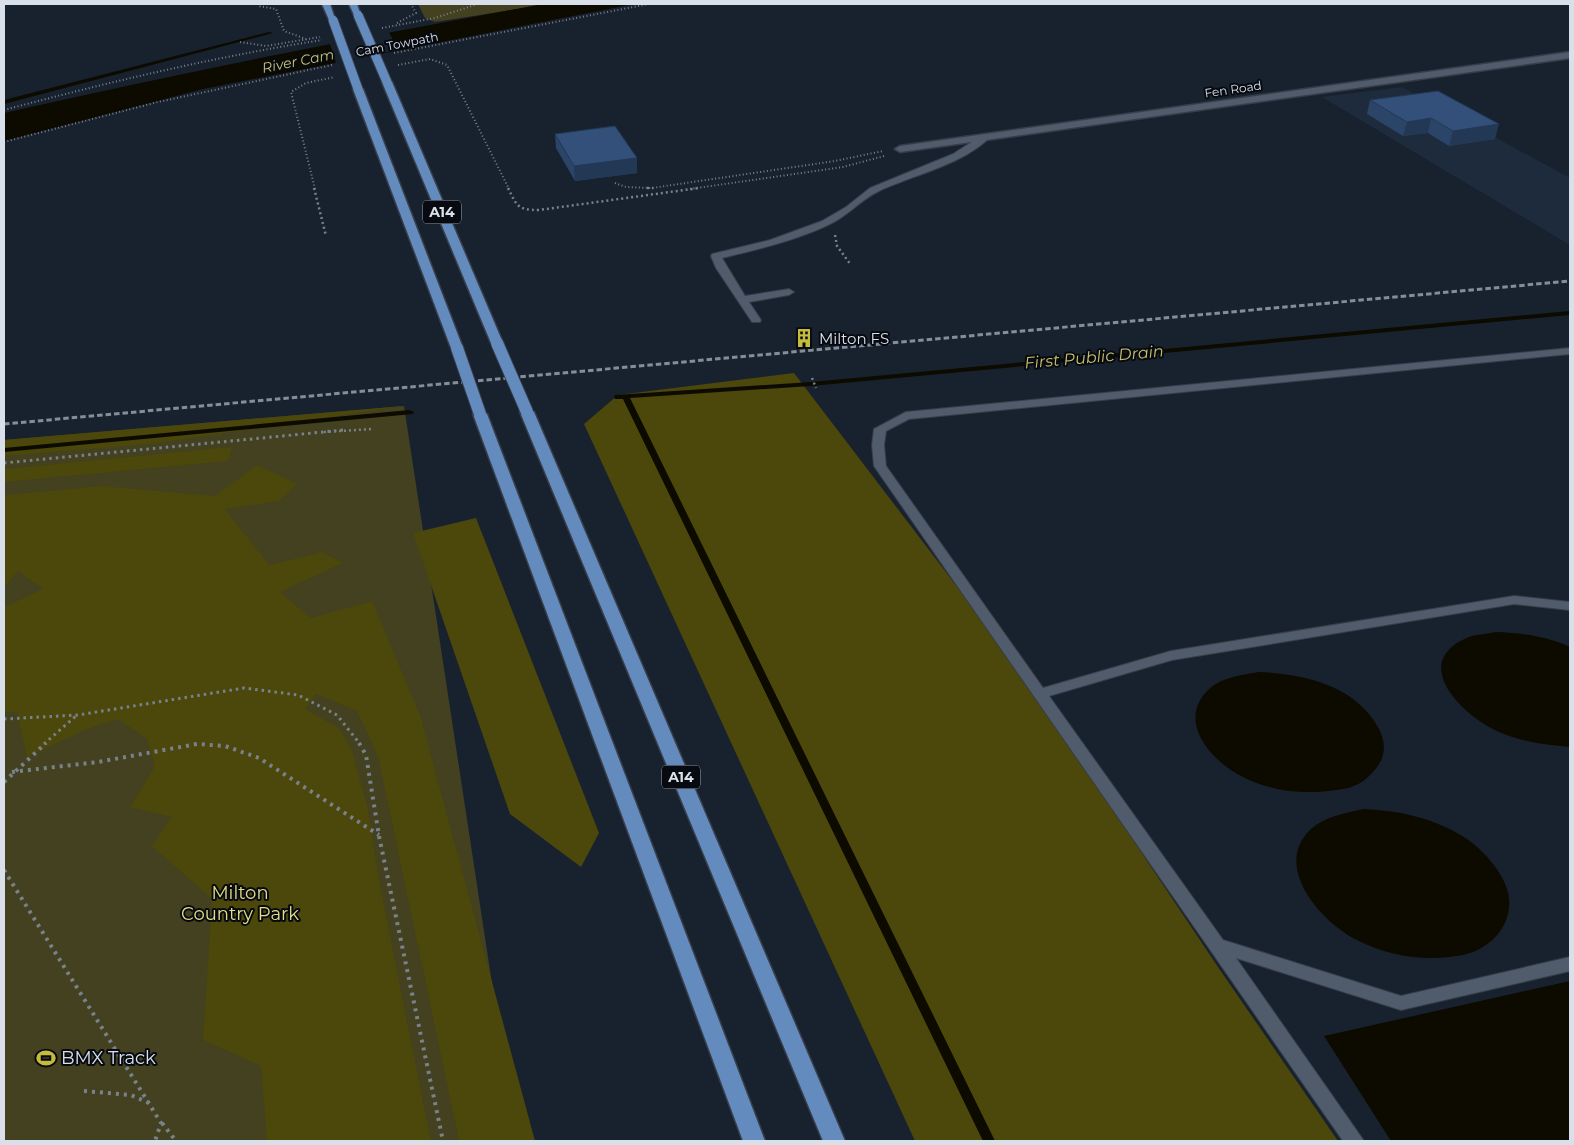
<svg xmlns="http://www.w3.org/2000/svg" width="1574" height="1145" viewBox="0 0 1574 1145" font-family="Montserrat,sans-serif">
  <rect width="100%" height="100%" fill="#18222f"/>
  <path fill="#1d2b3d" d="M1402,87L1570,178V245L1322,97Z"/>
  <g fill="#43411f">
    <path d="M418,4H550L435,22L425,18Z"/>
    <path d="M404,406L516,1141H4V440Z"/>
  </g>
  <g fill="#4c470a">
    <path d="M794,373L1010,656L1220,970L1338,1141H915L584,424L618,395Z"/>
    <path d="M404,406L150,444L4,456V440Z"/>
    <path d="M232,447L228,461L4,482V469Z"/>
    <path d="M257,465L297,484L279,501L225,509L269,565L323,552L343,563L280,592L311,618L372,601L420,715L535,1141H459L378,756L357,711L316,694L305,709L339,728L351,747L367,805L379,880L431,1141H267L261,1066L203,1040L212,899L152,846L171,817L130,807L155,766L147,739L118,719L87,729L27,757L17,712H4V607L43,589L18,571L4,588V495L102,486L215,496Z"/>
    <path d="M476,518L599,833L581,867L510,814L413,533Z"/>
  </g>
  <g fill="#0d0a00">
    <path d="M543,4H634L203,89L4,141V113C183,72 363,37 543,4Z"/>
    <path d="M1495,632C1521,633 1546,636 1570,647V747C1546,745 1522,742 1499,732C1463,716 1407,662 1469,637C1477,634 1487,634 1495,632Z"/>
    <path d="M1259,672C1304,674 1356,685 1379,729C1385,740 1386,754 1379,764C1371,777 1358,787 1343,789C1309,795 1274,793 1243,777C1212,762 1175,721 1209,689C1222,677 1242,675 1259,672Z"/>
    <path d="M1364,809C1401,811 1435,818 1467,839C1483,850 1501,870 1507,889C1517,920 1493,949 1463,955C1427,962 1390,957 1357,940C1322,923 1271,866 1311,829C1326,816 1345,813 1364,809Z"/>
    <path d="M1570,981V1141H1391L1324,1036Z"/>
  </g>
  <path fill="#18222f" d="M389,32L398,50L336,63L330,44Z"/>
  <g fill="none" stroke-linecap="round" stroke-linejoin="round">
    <g fill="#0d0a00" fill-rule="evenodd">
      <path d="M269,32L273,33L4,104V100Z"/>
      <path d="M1570,311V315L811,386L630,398L995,1141H983L623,399H615L614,397L615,395L811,382Z"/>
      <path d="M410,410L414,412L413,414L4,452V448Z"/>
    </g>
    <g stroke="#373e49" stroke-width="2">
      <g id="service">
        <path d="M984,134L991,136C965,164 913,175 879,191C860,200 847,217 828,225C794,241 758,249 722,258L745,296L789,289L794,292L789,295L749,302L761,320L760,322H752L716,268L711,256L712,254L770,240L822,221L846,207L870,188L953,154Z"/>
        <path d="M1570,348V354L909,419L886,431L884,445L886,466L1043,688L1171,651L1514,596L1570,602V610L1514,604L1172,660L1049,696L1223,940L1401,996L1570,957V971L1401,1010L1236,958L1364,1141H1343L874,466L872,445L874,429L906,412Z"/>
      </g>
    </g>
    <g stroke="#373e49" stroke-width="3">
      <path id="minor" d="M1570,52V58L900,152L895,149L900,146Z"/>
    </g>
    <g stroke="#373e49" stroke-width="3">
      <g id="trunk">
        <path d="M322,4H330L336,22H330Z"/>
        <path d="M349,4H357L361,17H355Z"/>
        <path d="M387,79L392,82L503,343L501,346L497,347L491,343L382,82Z"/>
        <path d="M358,86L363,89L463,348L461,351H453L451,348L353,89Z"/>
        <path d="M527,408L534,412L845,1141H823L520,412Z"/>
        <path d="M480,410L487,414L765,1141H743L473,414Z"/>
      </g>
    </g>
    <g stroke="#79818c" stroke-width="2" stroke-dasharray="1 2.5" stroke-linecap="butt">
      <path d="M258,4V6L276,9L284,31L306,39"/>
      <path d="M397,23L416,13L411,4"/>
      <path d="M382,28L435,18L478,4"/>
      <path d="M240,42L266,46L320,37"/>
      <path d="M394,53L649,4"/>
      <path d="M398,65L430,59L447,65L509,189"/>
      <path d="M4,110C109,82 214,57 322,40"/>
      <path d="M4,142L158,102L332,65"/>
      <path d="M615,183L626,187L652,188L835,161L883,151"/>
      <path d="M315,189L291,92L306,83L335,77"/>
      <path d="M690,189L843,167L884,156"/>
    </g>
    <g stroke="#79818c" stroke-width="2.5" stroke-dasharray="2 3" stroke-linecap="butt">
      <path d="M314,188L326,236"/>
      <path d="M508,188C517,206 517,210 539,210L699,188"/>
      <path d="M647,188H653"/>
      <path d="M835,235L837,246L851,265"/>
      <path d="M812,378L816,388"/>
      <path d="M324,432L372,429"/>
    </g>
    <g stroke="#79818c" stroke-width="3" stroke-dasharray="2.5 4" stroke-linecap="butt">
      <path d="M4,463L344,430"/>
      <path d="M4,719L78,715L244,688L298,695L337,715L360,744"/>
      <path d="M44,744L77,715"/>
    </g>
    <g stroke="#79818c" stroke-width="4" stroke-dasharray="3 5" stroke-linecap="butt">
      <path d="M359,743L366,755L379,836L443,1141"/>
      <path d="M12,772L98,762L197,744L225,746L259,758L379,835"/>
      <path d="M4,782L46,743"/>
      <path d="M4,870L161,1123L155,1141"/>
      <path d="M84,1091L131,1095L149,1103"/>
      <path d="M162,1123L176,1141"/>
    </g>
    <use href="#service" fill="#505c6b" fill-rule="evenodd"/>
    <use href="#minor" fill="#505c6b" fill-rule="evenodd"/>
    <use href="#trunk" fill="#648bbe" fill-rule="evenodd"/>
    <path stroke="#858e98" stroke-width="3" stroke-dasharray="5.5 3" stroke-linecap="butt" d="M4,424L1570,281"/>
    <g stroke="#373e49" stroke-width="11" stroke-linecap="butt">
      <g id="trunk-bridge-far1">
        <path d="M358,15L387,82"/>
        <path d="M333,20L358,89"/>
      </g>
    </g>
    <g stroke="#373e49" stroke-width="14" stroke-linecap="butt">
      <g id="trunk-bridge">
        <path d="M497,343L527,412"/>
        <path d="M457,348L480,414"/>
      </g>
    </g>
    <use href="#trunk-bridge-far1" stroke="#648bbe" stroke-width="9"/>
    <use href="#trunk-bridge" stroke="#648bbe" stroke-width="12"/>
  </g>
  <g fill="#2b4568">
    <path d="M1438,91L1495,139L1449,146L1428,133L1403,136L1367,114L1370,100Z"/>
    <path d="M555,134L637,173L575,181L556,148Z"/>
  </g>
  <g fill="#233855">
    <path d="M1431,118L1428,133L1403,136L1407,122Z"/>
    <path d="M1499,124L1495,139L1449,146L1453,131Z"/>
    <path d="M637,158V173L575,181L574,166Z"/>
  </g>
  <g fill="#325079" stroke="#233855">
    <path d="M1438,91L1499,124L1453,131L1431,118L1407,122L1370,100Z"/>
    <path d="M615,126L637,158L574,166L555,134Z"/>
  </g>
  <defs>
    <g id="building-bare" transform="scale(1.5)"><path d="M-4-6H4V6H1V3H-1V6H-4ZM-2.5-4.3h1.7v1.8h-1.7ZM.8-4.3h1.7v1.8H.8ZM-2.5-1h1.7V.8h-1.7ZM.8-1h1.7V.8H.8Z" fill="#c6bc3c" stroke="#070b11" stroke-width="2.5" paint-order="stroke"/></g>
    <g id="stadium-bare" transform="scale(1.5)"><path d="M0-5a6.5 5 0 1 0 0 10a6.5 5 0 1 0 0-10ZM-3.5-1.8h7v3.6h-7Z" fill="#c6bc3c" stroke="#070b11" stroke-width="2.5" paint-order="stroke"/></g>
  </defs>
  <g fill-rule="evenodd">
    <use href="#building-bare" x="804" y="338"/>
    <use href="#stadium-bare" x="46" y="1058"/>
  </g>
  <g text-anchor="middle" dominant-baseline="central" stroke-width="4" stroke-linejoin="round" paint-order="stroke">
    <g font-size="12" fill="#d9e0e9" stroke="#070b11">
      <text transform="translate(397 44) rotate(-11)">Cam Towpath</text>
      <text transform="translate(1233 89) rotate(-8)">Fen Road</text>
    </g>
    <g font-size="14" font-style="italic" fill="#c9c26e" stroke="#070b11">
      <text transform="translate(298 61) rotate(-11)">River Cam</text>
    </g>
    <g fill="#070b11" stroke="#9aa0a8" stroke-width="1">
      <rect x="423" y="200.5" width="38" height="23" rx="4"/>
      <rect x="662" y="765.5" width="38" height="23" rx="4"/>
    </g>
    <g font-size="14" font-weight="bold" fill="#d9e0e9">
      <text x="442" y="212">A14</text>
      <text x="681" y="777">A14</text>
    </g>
    <g font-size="15" fill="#d9e0e9" stroke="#070b11" text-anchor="start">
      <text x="819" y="338">Milton FS</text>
    </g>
    <g font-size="16" font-style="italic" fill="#c9c26e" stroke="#070b11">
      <text transform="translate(1094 357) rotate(-5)">First Public Drain</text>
    </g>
    <g font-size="18" fill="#e4de88" stroke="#070b11">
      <text x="240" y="893">Milton<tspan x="240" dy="21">Country Park</tspan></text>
    </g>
    <g font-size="18" fill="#d9e0e9" stroke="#070b11" text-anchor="start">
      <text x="61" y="1058">BMX Track</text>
    </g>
  </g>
  <rect width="1574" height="1145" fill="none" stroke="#d9e0e9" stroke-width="10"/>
</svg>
